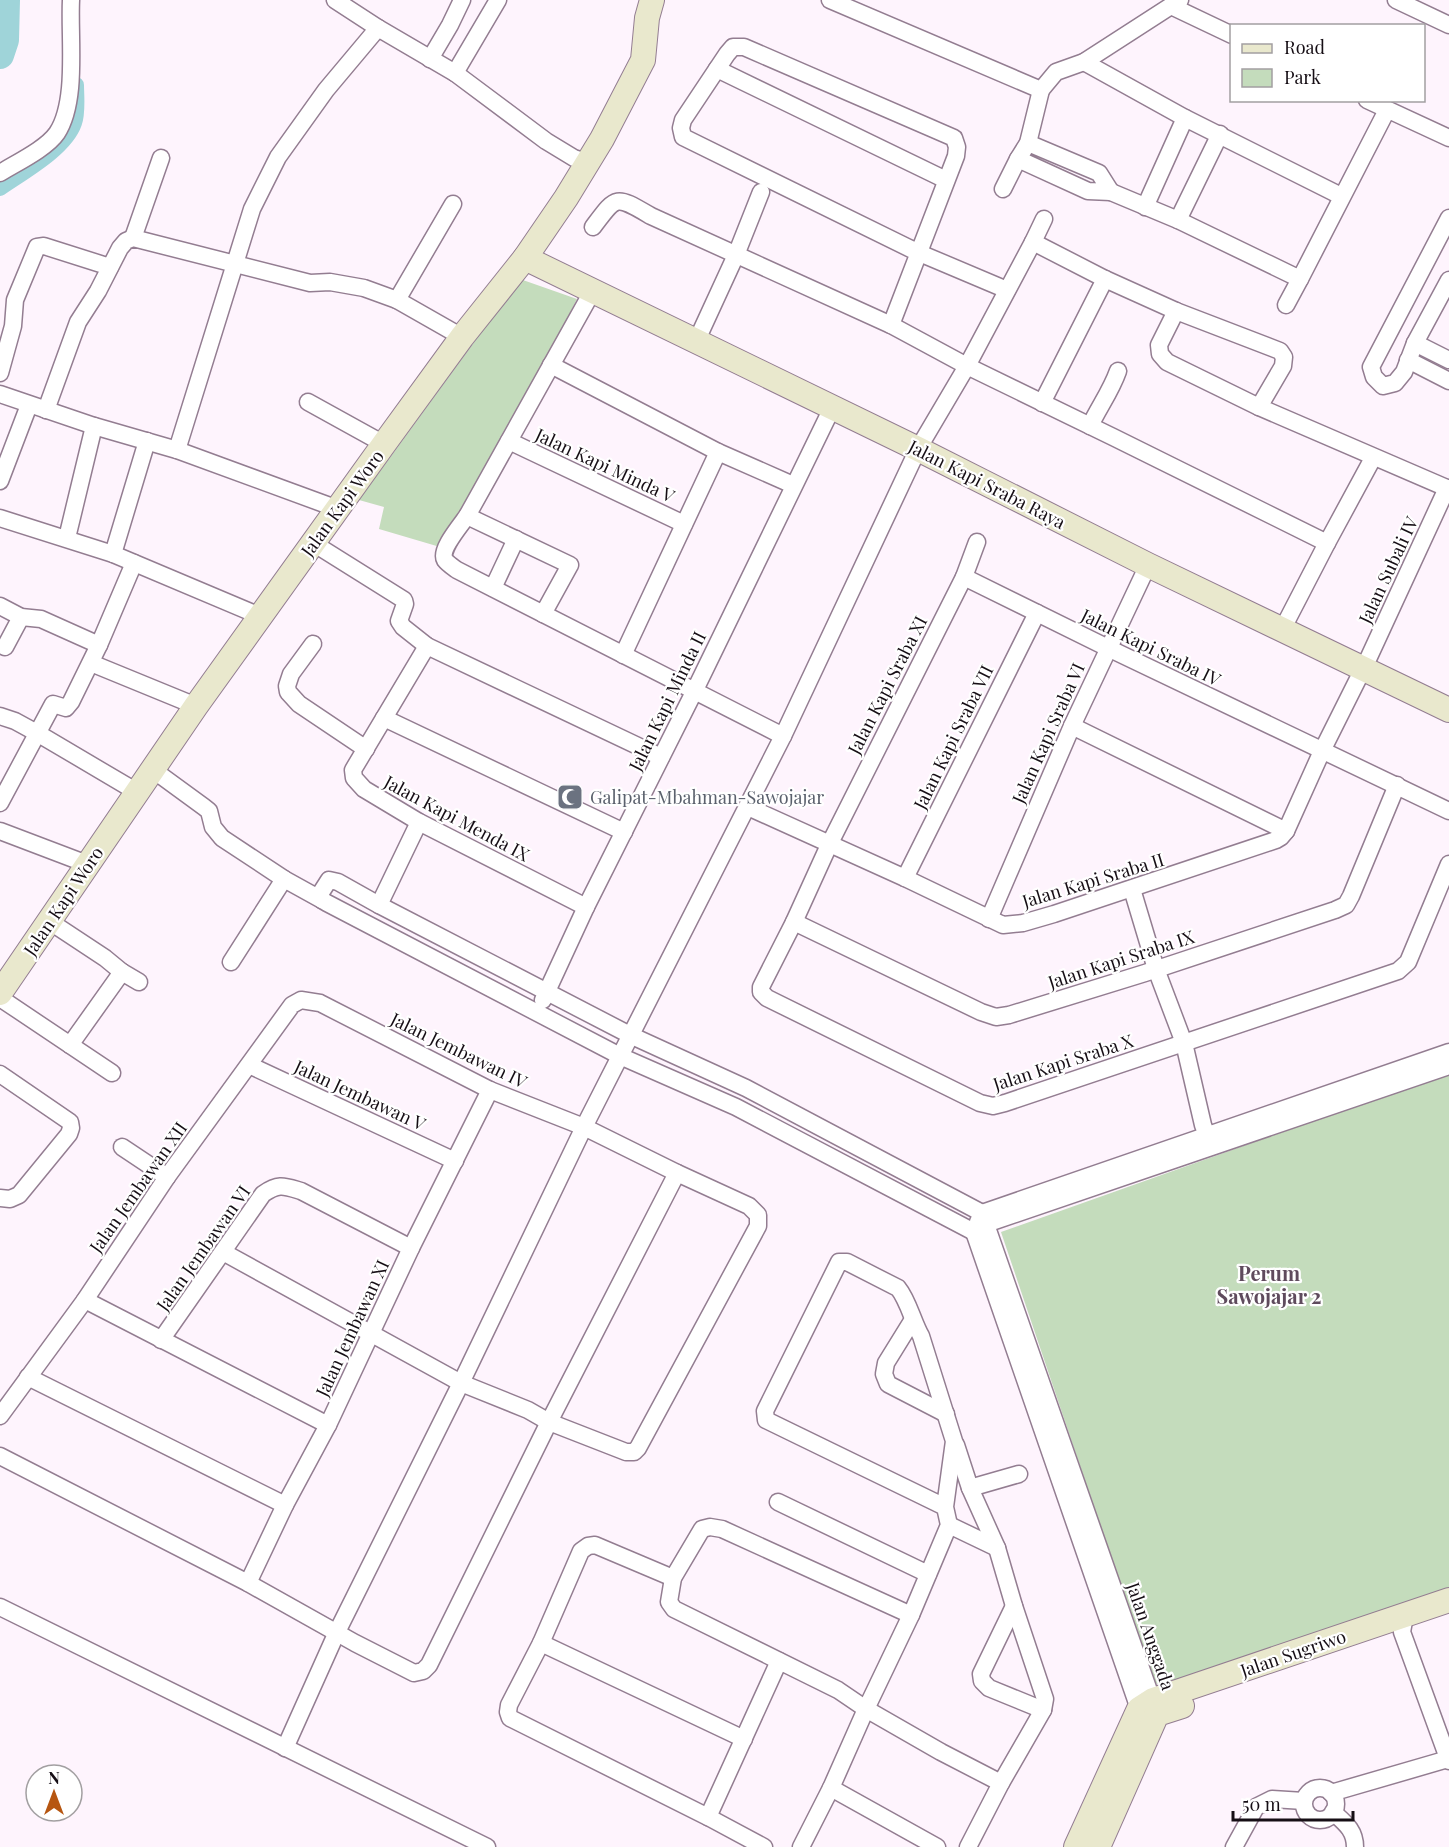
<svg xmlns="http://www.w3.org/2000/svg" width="1449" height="1847" viewBox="0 0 1449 1847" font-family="'Playfair Display',serif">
  <rect width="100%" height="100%" fill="#fef4fd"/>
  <g fill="#c4dcbc">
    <path d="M520,279L577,299L542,369L458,514L440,547L379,529L384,507L359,500Z"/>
    <path d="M1449,1073V1589L1164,1687L1153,1682L1001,1232Z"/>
  </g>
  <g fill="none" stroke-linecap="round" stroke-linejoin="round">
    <path stroke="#9fd4d9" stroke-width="16" d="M0,188C23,172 65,149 74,123C78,112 76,96 76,85"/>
    <path stroke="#9fd4d9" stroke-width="28" d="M0,55L5,40L6,0"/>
    <g stroke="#937d91" stroke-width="19">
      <g id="street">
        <path d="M335,0L378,28L455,73L546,141L574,158L589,163"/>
        <path d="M830,0L1041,90L1056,72L1084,62L1180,0"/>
        <path d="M1396,0L1449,25"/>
        <path d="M1171,6L1232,35"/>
        <path d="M430,59L450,25L462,0"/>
        <path d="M1084,62L1185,118L1341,196"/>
        <path d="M717,69L946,180"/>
        <path d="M455,73L498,0"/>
        <path d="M1367,100L1449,138"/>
        <path d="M1018,159L1088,191L1111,192L1099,173L1028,143"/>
        <path d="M0,173C16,163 46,149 57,133C78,101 69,38 71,0"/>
        <path d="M1003,189L1018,159L1028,143L1041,90"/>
        <path d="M1111,192L1178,220L1300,279L1387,110"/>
        <path d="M1145,207L1185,118"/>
        <path d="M1449,218L1371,367L1374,377L1383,386L1395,383L1404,372L1415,343L1449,280"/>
        <path d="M1178,220L1220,134"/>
        <path d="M593,227C617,195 615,195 651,216L891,325L967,366L1113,437L1327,543"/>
        <path d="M133,238L161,158"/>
        <path d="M1033,242L1105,279L1176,311L1280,351L1284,357L1283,366L1259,407"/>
        <path d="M592,292L467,516C461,525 439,550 445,560C448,564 453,567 457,570L783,736"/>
        <path d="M397,300L453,204"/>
        <path d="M1286,305L1300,279"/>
        <path d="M1176,311L1159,345L1160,354L1167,362L1259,407L1449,489"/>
        <path d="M891,325L956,156L957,147L954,138L744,47H733L727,54L683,120L681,128L683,137L917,252L1007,290"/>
        <path d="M696,342L736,255L761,192"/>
        <path d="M1415,343L1449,360"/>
        <path d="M1408,360L1449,381"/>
        <path d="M551,365L718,452L793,485"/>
        <path d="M0,373L13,326L15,300L37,247L44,246L110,267"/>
        <path d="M0,394L94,426L177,450L338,509"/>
        <path d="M308,402L384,444"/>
        <path d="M1042,403L1105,279"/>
        <path d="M46,410L78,322L98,291L120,248L126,241L133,238L310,283L330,282L364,288L397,300L462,337"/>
        <path d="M1090,426C1099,407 1111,391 1118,371"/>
        <path d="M509,441L684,524"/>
        <path d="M177,450L252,209L278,157L326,90L378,28"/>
        <path d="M0,481L29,405"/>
        <path d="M467,516L570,565L543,614"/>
        <path d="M0,518L113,554L260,616"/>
        <path d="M67,538L94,426"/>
        <path d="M977,542L964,577L829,845L794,922L761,987V992L767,998L980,1103L993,1106L1005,1103L1398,971L1408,962L1449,864"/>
        <path d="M313,543L404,600L405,604L399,621L403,627L427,646L661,757"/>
        <path d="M113,554L147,441"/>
        <path d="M964,577L1108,648L1449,811"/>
        <path d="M493,588L516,539"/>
        <path d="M0,606L21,617L41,619L99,645"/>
        <path d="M1282,630L1327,543L1373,458"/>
        <path d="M313,644L291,674L287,686L288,692L299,704L366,749"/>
        <path d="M427,646L353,770L354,778L364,789L419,822L586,907"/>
        <path d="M5,647L21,617"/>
        <path d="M623,655L718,452"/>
        <path d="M91,663L196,706"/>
        <path d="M0,716L15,721L37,733L137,792"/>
        <path d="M384,718L624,832"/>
        <path d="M1072,726L1286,831"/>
        <path d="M152,769L204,807L209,811L213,827L222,838L284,879L231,962"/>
        <path d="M0,803L53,704L66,708L71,702L99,645L134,563"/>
        <path d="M748,807L905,878L1003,925L1023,923L1054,914L1276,840L1281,837L1286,831L1322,751L1369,657L1447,488"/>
        <path d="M0,831L87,864"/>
        <path d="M905,878L1037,613"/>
        <path d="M284,879L322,900"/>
        <path d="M1132,889L1156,969L1184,1043L1203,1125L1210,1144"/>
        <path d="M379,905L419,822"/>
        <path d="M989,919L1072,726L1148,565"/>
        <path d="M49,921L105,958L122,972L70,1045"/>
        <path d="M794,922L981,1012L996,1017L1009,1015L1145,973L1335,910L1346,905L1351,896L1397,785"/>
        <path d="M122,972L139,982"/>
        <path d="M0,998L112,1073"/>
        <path d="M543,1000L586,907L694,692L832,408"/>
        <path d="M249,1065L455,1161"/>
        <path d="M0,1074L70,1122L71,1128L69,1134L19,1195L10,1199L0,1198"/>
        <path d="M122,1147L167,1177"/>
        <path d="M978,1222L982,1213L1449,1052"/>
        <path d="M978,1229L986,1224L1449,1066"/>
        <path d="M974,1232L736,1107L620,1056L327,903L322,900L320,894L329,880L338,882L379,905L630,1035L746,1088L982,1213L1156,1711"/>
        <path d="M974,1232L1139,1709L1148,1711"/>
        <path d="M85,1300L328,1425"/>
        <path d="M912,1321L886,1363L884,1374L888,1384L946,1414"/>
        <path d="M161,1340L263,1194C279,1183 284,1186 301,1191L411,1248"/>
        <path d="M28,1377L285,1505"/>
        <path d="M0,1416L85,1300L167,1177L292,1005L301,1000L320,1003L490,1090L584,1127L677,1173L749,1206L758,1215V1226L638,1448L634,1452H626L549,1422L528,1410L461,1383L223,1252"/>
        <path d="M956,1445L970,1488L997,1548L1014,1606L1045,1699L1043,1710L1001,1783L968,1847"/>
        <path d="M0,1456L248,1583L355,1643L414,1673L423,1671L429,1665L549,1422L677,1173"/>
        <path d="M970,1488L1019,1474"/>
        <path d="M778,1502L928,1574"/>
        <path d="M949,1525L997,1548"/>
        <path d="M673,1578L595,1545L588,1546L581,1551L541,1643L509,1705L508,1712L510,1718L708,1817L764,1847"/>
        <path d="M248,1583L285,1505L328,1425L411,1248L490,1090"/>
        <path d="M1014,1606L981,1674L982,1681L989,1688L1043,1710"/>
        <path d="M0,1607L487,1847"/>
        <path d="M911,1615L722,1529L710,1527L702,1529L673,1578L669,1602L674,1609L838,1690L866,1709L941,1752L1001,1783"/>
        <path d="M1405,1615L1402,1632L1449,1761"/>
        <path d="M541,1643L744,1739"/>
        <path d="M285,1748L337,1632L461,1383L584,1127L783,736L918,449L967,366L1033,242L1044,219"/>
        <path d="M831,1788L937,1847"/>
        <circle cx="1320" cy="1804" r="16"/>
        <path d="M1331,1793L1448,1759"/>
        <path d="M1333,1812C1345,1823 1355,1830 1355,1847"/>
        <path d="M708,1817L779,1661"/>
        <path d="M801,1847L831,1788L866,1709L911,1615L949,1525L945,1507L954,1441L921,1336C913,1322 908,1300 898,1288L847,1262H839L765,1411L766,1420L945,1507"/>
        <path d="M1234,1847L1256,1807L1272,1799L1304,1801"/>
      </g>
    </g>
    <g stroke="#937d91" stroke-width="26">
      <g id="secondary">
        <path d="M525,258L918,449L1148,565L1449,710"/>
        <path d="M0,993L196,706L384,444L462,337L525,258L566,198L602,139L643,60L647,18L652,0"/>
        <path d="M1076,1847L1139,1709L1153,1700L1449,1600"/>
        <path d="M1098,1847L1157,1714L1182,1706"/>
      </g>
    </g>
    <use href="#street" stroke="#fff" stroke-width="16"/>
    <use href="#secondary" stroke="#e9e8cd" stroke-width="24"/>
  </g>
  <defs>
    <g id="mosque-square" transform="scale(1.35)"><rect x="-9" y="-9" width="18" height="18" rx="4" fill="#6b7280" stroke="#fff"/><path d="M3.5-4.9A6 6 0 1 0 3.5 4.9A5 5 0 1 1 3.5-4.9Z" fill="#fff"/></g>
  </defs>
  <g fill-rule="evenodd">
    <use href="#mosque-square" x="570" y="797"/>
  </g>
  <g text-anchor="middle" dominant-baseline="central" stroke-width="4.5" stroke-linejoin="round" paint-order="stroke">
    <g font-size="18" fill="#160e15" stroke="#fff">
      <text transform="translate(605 465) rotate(25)">Jalan Kapi Minda V</text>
      <text transform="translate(987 484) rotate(27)">Jalan Kapi Sraba Raya</text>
      <text transform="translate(342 503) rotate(-54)">Jalan Kapi Woro</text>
      <text transform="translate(1388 570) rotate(-65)">Jalan Subali IV</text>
      <text transform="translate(1151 647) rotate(26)">Jalan Kapi Sraba IV</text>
      <text transform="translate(887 685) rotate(-63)">Jalan Kapi Sraba XI</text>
      <text transform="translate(667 701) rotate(-64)">Jalan Kapi Minda II</text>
      <text transform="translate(1048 733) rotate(-66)">Jalan Kapi Sraba VI</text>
      <text transform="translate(953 737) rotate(-64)">Jalan Kapi Sraba VII</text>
      <text transform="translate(457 818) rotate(28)">Jalan Kapi Menda IX</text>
      <text transform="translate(1093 880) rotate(-17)">Jalan Kapi Sraba II</text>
      <text transform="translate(63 901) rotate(-56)">Jalan Kapi Woro</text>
      <text transform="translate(1121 959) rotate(-18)">Jalan Kapi Sraba IX</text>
      <text transform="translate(459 1050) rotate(26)">Jalan Jembawan IV</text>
      <text transform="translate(1063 1062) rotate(-18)">Jalan Kapi Sraba X</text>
      <text transform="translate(360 1095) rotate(25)">Jalan Jembawan V</text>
      <text transform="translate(138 1187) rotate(-55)">Jalan Jembawan XII</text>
      <text transform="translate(203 1248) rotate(-55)">Jalan Jembawan VI</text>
      <text transform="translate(352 1328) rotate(-65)">Jalan Jembawan XI</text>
      <text transform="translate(1151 1636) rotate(71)">Jalan Anggada</text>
      <text transform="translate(1293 1653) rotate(-19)">Jalan Sugriwo</text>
    </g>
    <g font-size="18" fill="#5b616d" stroke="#fff" text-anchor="start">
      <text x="590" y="797">Galipat-Mbahman-Sawojajar</text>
    </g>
    <g font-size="20" font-weight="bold" fill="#5f4b5d" stroke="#fff">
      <text x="1269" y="1272">Perum<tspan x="1269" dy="23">Sawojajar 2</tspan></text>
    </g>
  </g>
  <rect x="1230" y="24" width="195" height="78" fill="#ffffff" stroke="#a29fa1" stroke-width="1.5"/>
  <rect x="1242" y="44" width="30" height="9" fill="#e9e8cd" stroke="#a29fa1" stroke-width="1.5"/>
  <text x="1284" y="54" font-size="18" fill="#160e15">Road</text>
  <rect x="1242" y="69" width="30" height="18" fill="#c4dcbc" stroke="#a29fa1" stroke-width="1.5"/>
  <text x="1284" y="84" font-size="18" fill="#160e15">Park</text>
  <g transform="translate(54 1793)"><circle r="28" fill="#ffffff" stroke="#a29fa1" stroke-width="1.5"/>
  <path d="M0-4.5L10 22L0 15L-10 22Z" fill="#b65611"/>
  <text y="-9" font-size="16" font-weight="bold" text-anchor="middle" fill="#160e15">N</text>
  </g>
  <path d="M1233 1811v9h120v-9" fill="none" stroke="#160e15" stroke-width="3"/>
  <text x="1242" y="1811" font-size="18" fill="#160e15" stroke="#ffffff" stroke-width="4.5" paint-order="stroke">50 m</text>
</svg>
